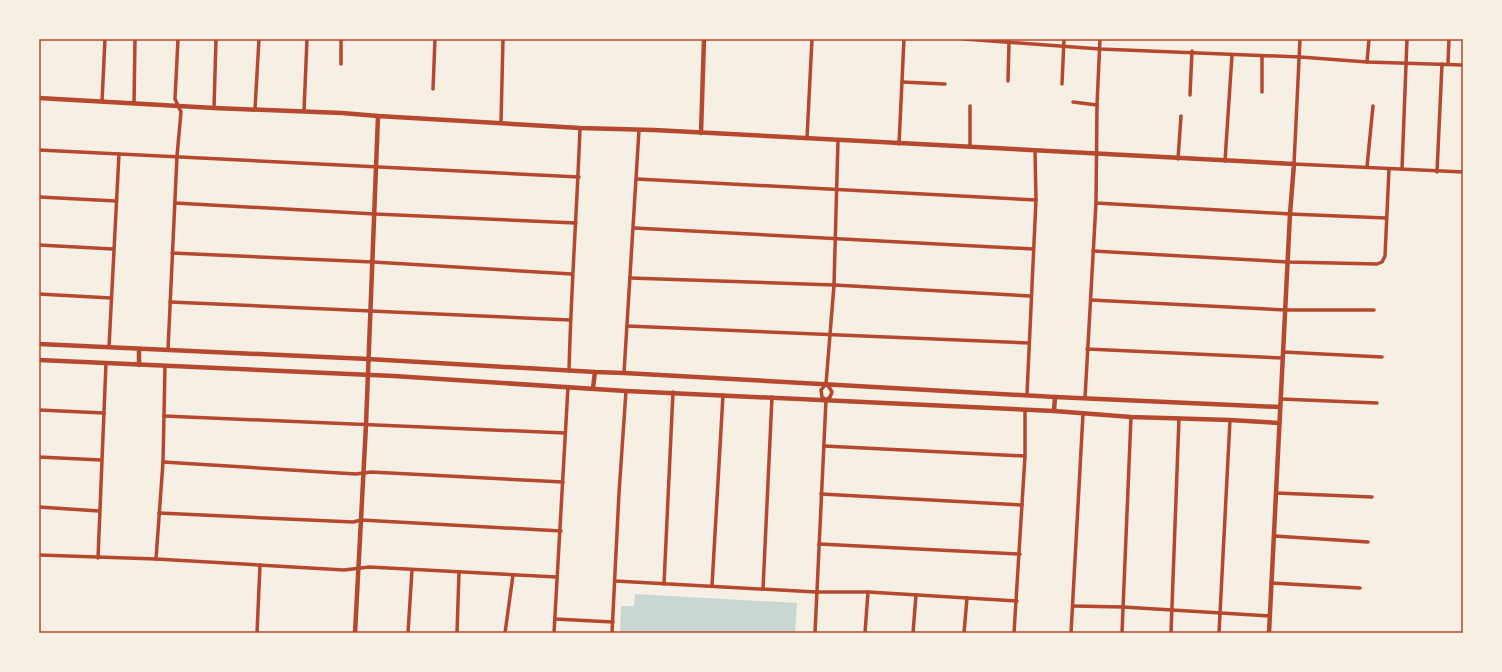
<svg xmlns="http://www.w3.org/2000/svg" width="1502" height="672" viewBox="0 0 1502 672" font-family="Mulish,sans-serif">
  <rect width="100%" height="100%" fill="#f6efe4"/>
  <path fill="#c9d6d2" d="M635,594L797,603L795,633H620L621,606H634Z"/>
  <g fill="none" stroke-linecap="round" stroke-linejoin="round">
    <g stroke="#b5482f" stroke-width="3.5">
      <path d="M964,39L1100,49L1300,57L1367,62L1463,65"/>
      <path d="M1300,39L1294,164L1463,172"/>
      <path d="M1367,62L1369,39"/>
      <path d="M341,64V39"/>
      <path d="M1448,64L1449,39"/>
      <path d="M1008,81L1009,42"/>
      <path d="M902,82L945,84"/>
      <path d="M1062,84L1064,39"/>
      <path d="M433,89L435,39"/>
      <path d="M1262,92V56"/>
      <path d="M1190,95L1192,51"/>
      <path d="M102,102L105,39"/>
      <path d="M1073,102L1097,105"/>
      <path d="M134,104L135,39"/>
      <path d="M214,108L216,39"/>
      <path d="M255,109L259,39"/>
      <path d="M304,111L307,39"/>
      <path d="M501,122L503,39"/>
      <path d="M807,138L812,39"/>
      <path d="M899,144L904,39"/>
      <path d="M970,146V106"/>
      <path d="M39,150L579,177"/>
      <path d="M1178,159L1181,116"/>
      <path d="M1225,161L1232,55"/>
      <path d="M1367,167L1373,106"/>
      <path d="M1402,169L1407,39"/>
      <path d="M1437,172L1442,64"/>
      <path d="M637,179L1036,200"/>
      <path d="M39,197L116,201"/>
      <path d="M175,203L375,214L576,223"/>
      <path d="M1096,203L1290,214L1386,218"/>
      <path d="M634,228L1033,249"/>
      <path d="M39,245L113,249"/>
      <path d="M1093,251L1288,262L1377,264L1382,262L1385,256L1389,169"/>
      <path d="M172,253L373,262L572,274"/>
      <path d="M630,278L834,285L1030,296"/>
      <path d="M39,294L111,298"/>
      <path d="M1091,300L1285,310H1374"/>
      <path d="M170,302L570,320"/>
      <path d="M627,326L1029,343"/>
      <path d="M109,347L119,154"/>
      <path d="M1087,349L1283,358"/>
      <path d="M168,350L177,156L181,112L175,99L178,39"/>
      <path d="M1283,352L1382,357"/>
      <path d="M569,371C571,290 577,209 580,128"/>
      <path d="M624,373L639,130"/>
      <path d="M1027,394L1036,200L1035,151"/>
      <path d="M1085,398L1096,203L1097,105L1100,39"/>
      <path d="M1281,399L1377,403"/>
      <path d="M826,400L822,397L821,390L826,384L834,285L838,140"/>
      <path d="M39,410L104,413"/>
      <path d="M164,416L565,433"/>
      <path d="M824,446L1025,456"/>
      <path d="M39,457L101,460"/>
      <path d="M163,462L356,474L371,472L563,482"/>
      <path d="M1276,493L1372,497"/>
      <path d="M821,494L1022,505"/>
      <path d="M39,507L99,511"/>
      <path d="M159,513L353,522L361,520L561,531"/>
      <path d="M1274,536L1368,542"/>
      <path d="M819,544L1020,554"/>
      <path d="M39,555L156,559L344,570L369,567L557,577"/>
      <path d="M98,558L106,363"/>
      <path d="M156,559L163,462L165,366"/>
      <path d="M615,581L816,592H868L1017,601"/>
      <path d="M1271,583L1360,588"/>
      <path d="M664,584L673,392"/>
      <path d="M712,586L723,395"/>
      <path d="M763,589L772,397"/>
      <path d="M1073,606L1123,607L1270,616"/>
      <path d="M555,619L613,622"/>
      <path d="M257,633L260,565"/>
      <path d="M408,633L412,570"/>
      <path d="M457,633L459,572"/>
      <path d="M505,633L513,575"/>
      <path d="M554,633L568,387"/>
      <path d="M612,633L619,493L626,391"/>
      <path d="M815,633L826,400L830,397L832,392L829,387L826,384"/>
      <path d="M865,633L868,592"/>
      <path d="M913,633L916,595"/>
      <path d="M964,633L967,598"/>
      <path d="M1014,633L1025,456V410"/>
      <path d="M1071,633L1083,414"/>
      <path d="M1122,633L1131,417"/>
      <path d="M1171,633L1179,418"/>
      <path d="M1219,633L1230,420"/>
    </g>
    <g stroke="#b5482f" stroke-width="4.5">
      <path d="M39,98L214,108L342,113L378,116L580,128L654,130L1294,164L1290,214L1269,633"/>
      <path d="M701,133L704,39"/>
      <path d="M39,344L368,359L595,372L624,373L1055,397L1280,407"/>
      <path d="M39,360L394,376L626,391L1054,411L1131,417L1230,420L1279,423"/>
      <path d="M139,365V349"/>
      <path d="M593,388L595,372"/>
      <path d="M1054,411L1055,397"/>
      <path d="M355,633L366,425L378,116"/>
    </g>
  </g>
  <rect width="1502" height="672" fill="none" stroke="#f6efe4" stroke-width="80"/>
  <rect x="40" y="40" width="1422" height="592" fill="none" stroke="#b5482f" stroke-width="1.5"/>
</svg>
